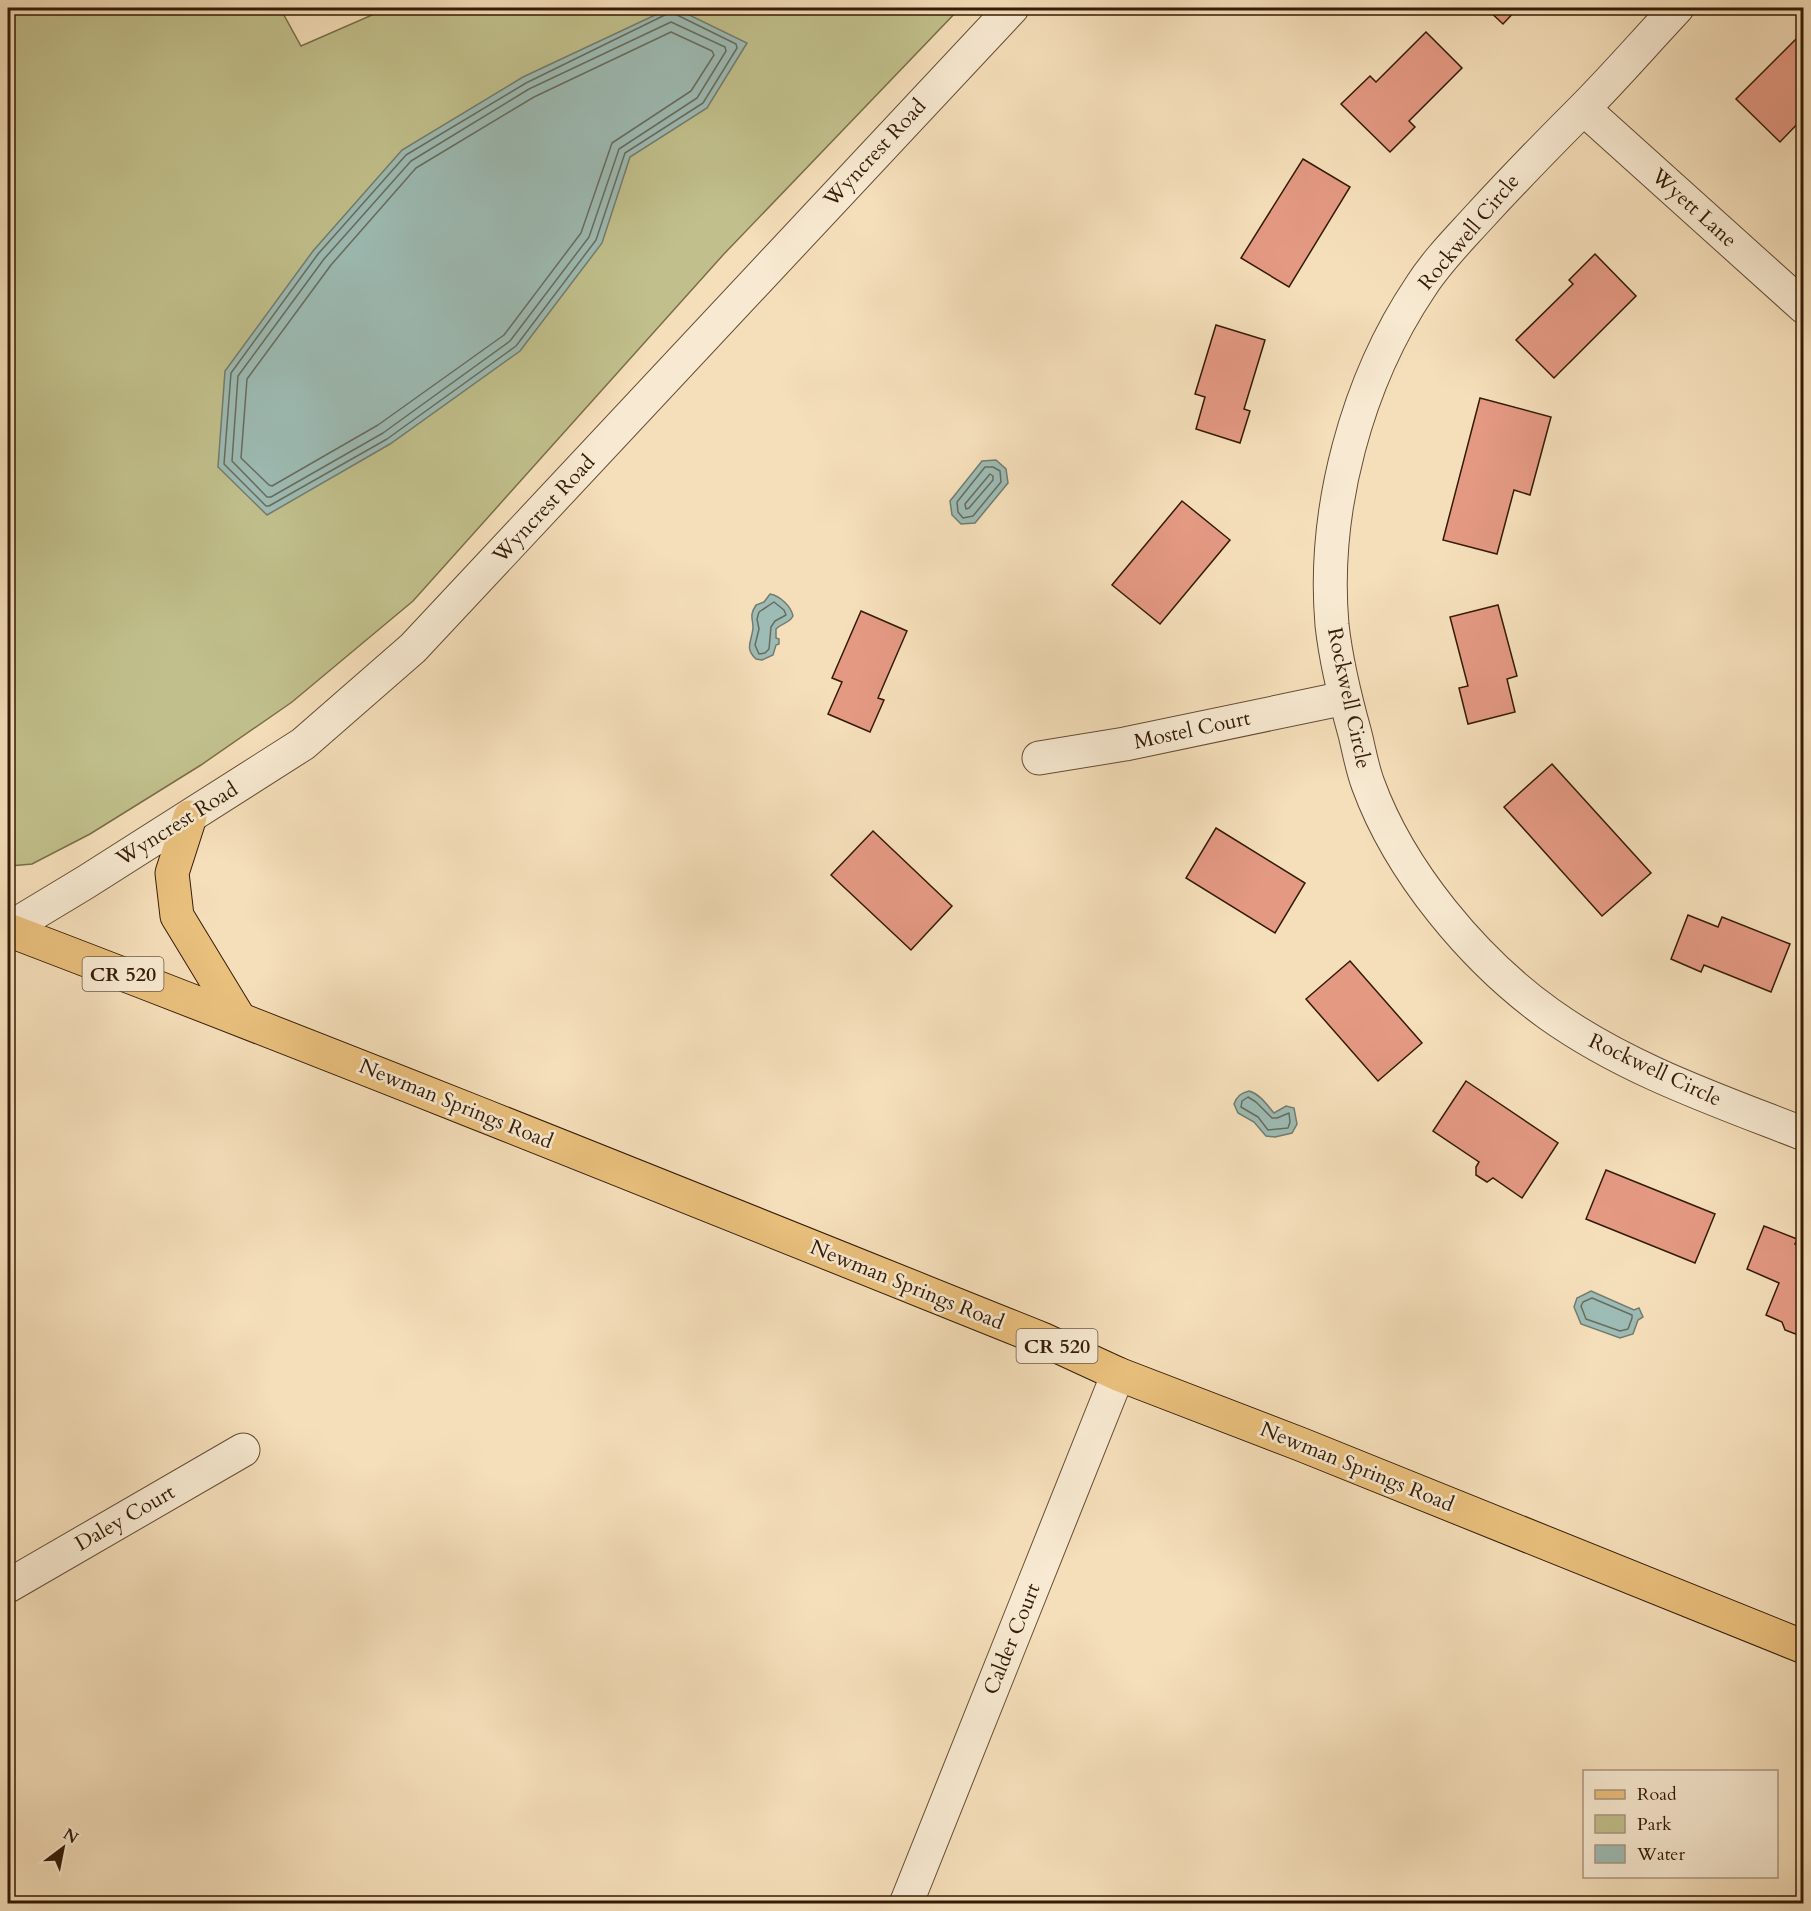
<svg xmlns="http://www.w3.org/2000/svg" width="1811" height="1911" viewBox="0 0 1811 1911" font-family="Cardo,serif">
  <rect width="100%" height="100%" fill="#f5dfba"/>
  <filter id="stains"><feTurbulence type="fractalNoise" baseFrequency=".00333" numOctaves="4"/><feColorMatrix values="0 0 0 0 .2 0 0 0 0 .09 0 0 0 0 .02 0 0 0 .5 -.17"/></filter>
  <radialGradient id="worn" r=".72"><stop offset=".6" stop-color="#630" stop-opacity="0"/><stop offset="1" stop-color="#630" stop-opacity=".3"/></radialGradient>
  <path fill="#c1c08c" stroke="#7a6e4a" stroke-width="1.5" d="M8,8H280L301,46L388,8H960L723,255L413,601L292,702L201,765L90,834L32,864L10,866L8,865Z"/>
  <g fill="#9dbcb5" stroke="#737c6f" stroke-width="1.5">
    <path d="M670,8H675L747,43L707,108L630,157L602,243L520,351L390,444L267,515L218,467L225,371L313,251L402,150L523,77Z"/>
    <path d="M996,460L1006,469L1008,483L975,523L961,524L952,515L950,501L982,461Z"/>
    <path d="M770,594C780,596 791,606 793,616C789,624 781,623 776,629V638L779,639V644L776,645L773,655L762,660L756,659C744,648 752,641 753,628C753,618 749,616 756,605L764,602Z"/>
    <path d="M1249,1091C1260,1094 1267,1105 1274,1113L1286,1106L1294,1108L1297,1124L1292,1133L1275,1137L1266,1136L1254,1122L1238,1113L1234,1104C1237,1096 1241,1093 1249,1091Z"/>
    <path d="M1591,1291L1634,1310L1639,1308L1643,1317L1638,1320L1633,1334L1620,1338L1581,1324L1574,1307L1577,1298Z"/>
  </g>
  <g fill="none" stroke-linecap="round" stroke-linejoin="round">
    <g stroke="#686c5e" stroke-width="1.5">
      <path d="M671,12L736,44L737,48L703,103L625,153L596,240L516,346L387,439L269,506H266L224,464L231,373L318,254L406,155L526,83Z"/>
      <path d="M671,22L725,47L726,51L697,98L619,149L589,237L510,341L383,433L271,497H267L232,461L238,376L324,259L411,161L529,89Z"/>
      <path d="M671,32L712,51L714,55L691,91L612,143L581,233L504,335L378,425L272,486L269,485L241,458L247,379L331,265L416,168L534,97Z"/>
      <path d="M985,467H993L1000,471L1001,482L973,516L963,518L958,512L957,502Z"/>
      <path d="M990,474L993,476V480L969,508L966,509L965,504Z"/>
      <path d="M774,602L784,610L786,615L775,621L771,627L769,649L765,653L759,654L755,645L759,629L757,619L759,612Z"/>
      <path d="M1248,1097L1256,1102L1272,1118H1277L1289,1113L1290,1122L1288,1128L1268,1130L1258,1117L1241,1107L1242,1101Z"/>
      <path d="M1592,1298L1632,1315V1318L1628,1329L1620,1331L1586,1319L1581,1306L1583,1302Z"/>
    </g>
  </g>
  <g fill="#e49983" stroke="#341b07" stroke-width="1.5">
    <path d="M1486,8H1518L1503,24Z"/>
    <path d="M1804,31V117L1780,142L1736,99Z"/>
    <path d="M1426,32L1462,68L1409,121L1415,127L1390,152L1341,104L1370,76L1376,82Z"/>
    <path d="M1303,159L1350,187L1289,287L1241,258Z"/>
    <path d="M1595,254L1636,296L1554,378L1516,340L1573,284L1569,280Z"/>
    <path d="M1216,325L1265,340L1244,409L1250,411L1240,443L1196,429L1205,397L1195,394Z"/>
    <path d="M1480,398L1551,417L1530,495L1514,490L1497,554L1443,540Z"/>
    <path d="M1182,501L1230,540L1160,624L1112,585Z"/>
    <path d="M1498,605L1517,676L1507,679L1515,712L1468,724L1459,688L1468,686L1450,617Z"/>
    <path d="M861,611L907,631L878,698L884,700L870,732L828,714L842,682L832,678Z"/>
    <path d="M1552,764L1651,873L1602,916L1504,807Z"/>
    <path d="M1216,828L1305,883L1275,933L1186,878Z"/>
    <path d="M873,831L952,906L911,950L831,875Z"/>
    <path d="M1688,915L1718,927L1722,917L1790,944L1771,992L1704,965L1701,972L1671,959Z"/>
    <path d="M1350,961L1422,1043L1378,1081L1306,999Z"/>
    <path d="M1466,1081L1558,1143L1522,1198L1493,1178L1487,1182L1476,1175V1167L1479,1162L1433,1131Z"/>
    <path d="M1606,1170L1715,1214L1695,1263L1586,1219Z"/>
    <path d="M1764,1226L1797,1239L1795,1244L1804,1248V1332L1798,1335L1785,1330L1782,1322L1766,1315L1779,1283L1747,1269Z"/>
  </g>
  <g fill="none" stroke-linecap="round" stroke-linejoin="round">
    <g stroke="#644c34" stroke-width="35">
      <g id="minor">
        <path d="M1677,8C1645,42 1614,78 1581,111C1546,146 1512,181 1478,218C1458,240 1437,261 1421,286C1357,381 1322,510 1332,625C1336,661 1345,698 1355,734C1359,750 1362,768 1368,784C1400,872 1474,960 1549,1014C1626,1069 1717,1100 1804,1134"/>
        <path d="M1584,109L1804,307"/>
        <path d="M1039,758L1125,744L1345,698"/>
        <path d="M8,929L86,882L303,744L413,648L1012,8"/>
        <path d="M8,1586L243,1450"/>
        <path d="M906,1904L1118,1374"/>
      </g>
    </g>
    <g stroke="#341b07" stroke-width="35">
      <g id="major">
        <path d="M190,817L172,873L177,916L239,1018"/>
        <path d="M8,930C354,1062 698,1201 1042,1339L1118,1374L1300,1444L1804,1647"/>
      </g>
    </g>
    <use href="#minor" stroke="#f8ead2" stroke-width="33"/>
    <use href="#major" stroke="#eac07d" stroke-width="33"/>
  </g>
  <g text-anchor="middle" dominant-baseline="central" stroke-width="5" stroke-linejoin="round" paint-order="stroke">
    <g fill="#f8ead2" stroke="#6f5944" stroke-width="1.5">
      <rect x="82.5" y="957" width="81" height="34" rx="4.5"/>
      <rect x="1016.5" y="1329" width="81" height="34" rx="4.5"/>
    </g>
    <g font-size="20" font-weight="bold" fill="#341b07">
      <text x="123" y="974">CR 520</text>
      <text x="1057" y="1346">CR 520</text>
    </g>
    <g font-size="21" fill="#341b07" stroke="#f8ead2">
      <text transform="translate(875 153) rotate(-47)">Wyncrest Road</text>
      <text transform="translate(1694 208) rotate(42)">Wyett Lane</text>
      <text transform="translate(1469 232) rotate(-50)">Rockwell Circle</text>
      <text transform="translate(544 509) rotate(-47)">Wyncrest Road</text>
      <text transform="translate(1349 698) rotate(78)">Rockwell Circle</text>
      <text transform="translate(1192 730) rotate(-12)">Mostel Court</text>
      <text transform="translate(177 824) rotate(-32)">Wyncrest Road</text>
      <text transform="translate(1655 1070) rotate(25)">Rockwell Circle</text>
      <text transform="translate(456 1104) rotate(22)">Newman Springs Road</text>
      <text transform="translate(907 1285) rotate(22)">Newman Springs Road</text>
      <text transform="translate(1357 1467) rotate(22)">Newman Springs Road</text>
      <text transform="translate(125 1518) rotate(-30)">Daley Court</text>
      <text transform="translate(1012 1639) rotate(-68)">Calder Court</text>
    </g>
  </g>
  <rect width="1811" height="1911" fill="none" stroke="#f5dfba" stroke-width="30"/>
  <rect x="9" y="9" width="1793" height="1893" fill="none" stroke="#341b07" stroke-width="3"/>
  <rect x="15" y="15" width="1781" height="1881" fill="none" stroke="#341b07" stroke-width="1.5"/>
  <rect x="1583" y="1770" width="195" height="108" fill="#f8ead2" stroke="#aa9781" stroke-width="1.5"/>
  <rect x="1595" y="1790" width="30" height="9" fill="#eac07d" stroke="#aa9781" stroke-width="1.5"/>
  <text x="1637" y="1800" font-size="18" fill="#341b07">Road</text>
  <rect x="1595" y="1815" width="30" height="18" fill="#c1c08c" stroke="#aa9781" stroke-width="1.5"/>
  <text x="1637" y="1830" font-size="18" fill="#341b07">Park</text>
  <rect x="1595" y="1845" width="30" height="18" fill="#9dbcb5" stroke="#aa9781" stroke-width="1.5"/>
  <text x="1637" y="1860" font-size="18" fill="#341b07">Water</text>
  <g transform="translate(63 1848) rotate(32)" stroke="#f8ead2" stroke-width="4.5" paint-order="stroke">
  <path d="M0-4.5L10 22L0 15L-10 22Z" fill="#341b07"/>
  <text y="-9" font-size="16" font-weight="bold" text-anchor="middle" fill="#341b07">N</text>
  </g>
  <rect width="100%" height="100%" filter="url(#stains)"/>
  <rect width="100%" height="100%" fill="url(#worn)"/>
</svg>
